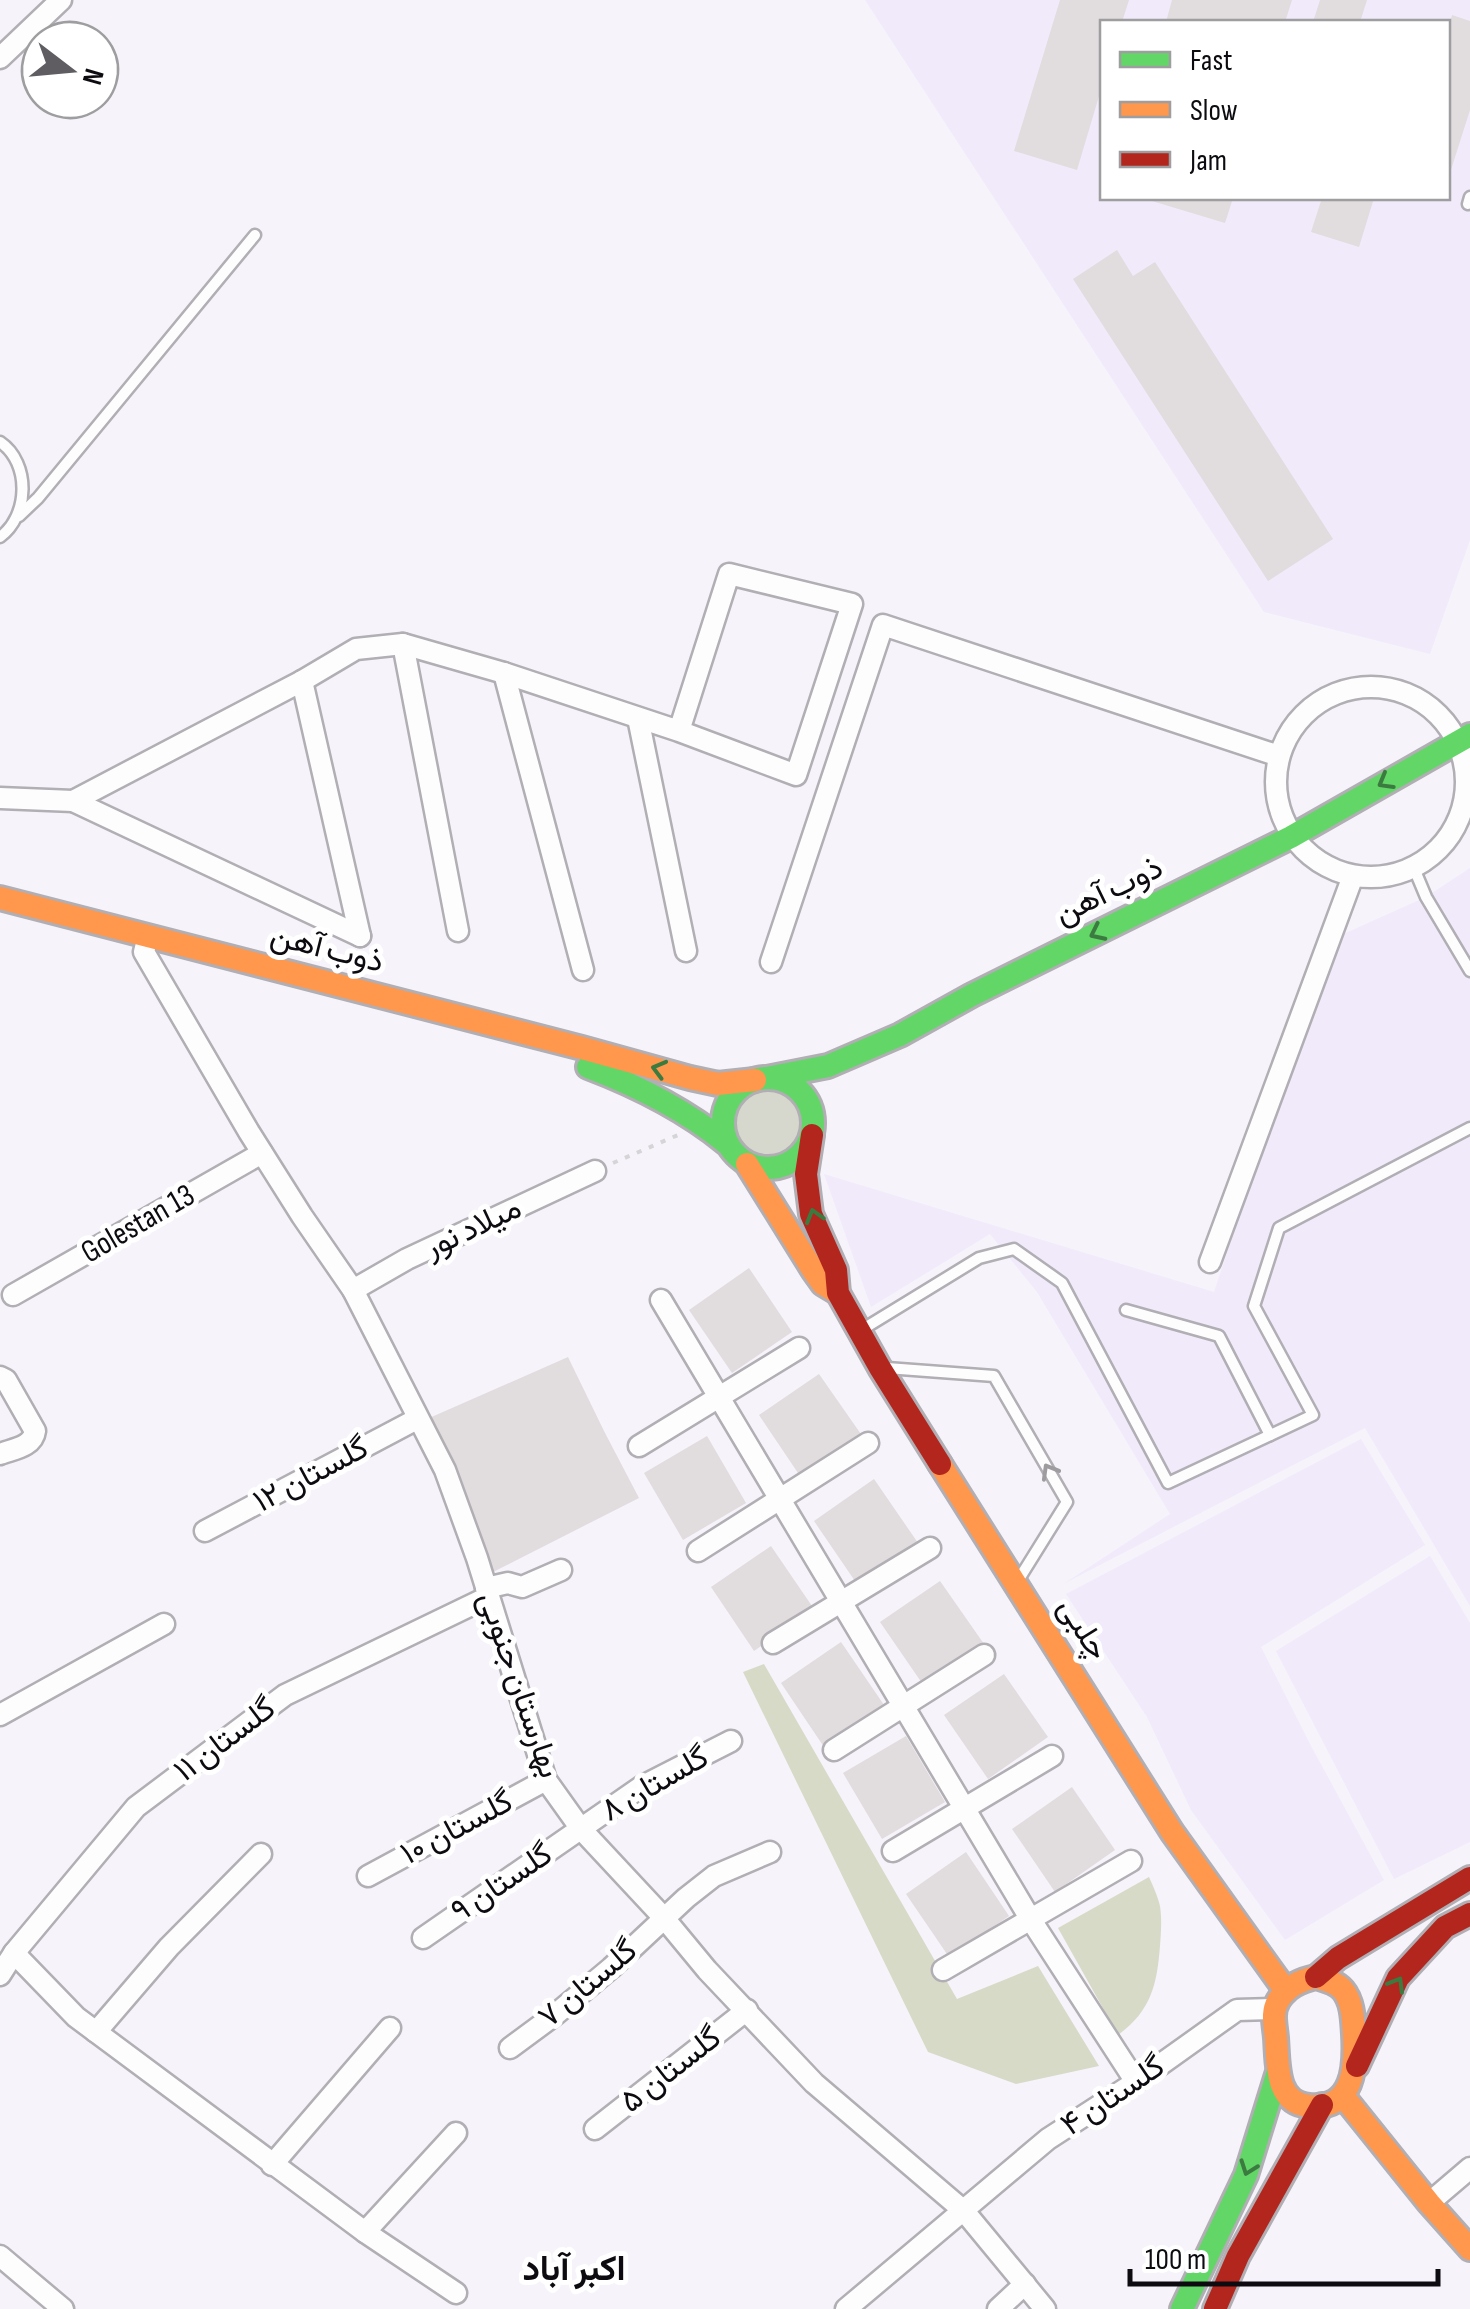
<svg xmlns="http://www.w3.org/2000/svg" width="1470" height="2309" viewBox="0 0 1470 2309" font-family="'Sofia Sans Condensed',Vazirmatn,sans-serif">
  <rect width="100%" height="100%" fill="#f6f3fa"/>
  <g fill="#f1eafa" fill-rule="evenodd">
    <path d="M865,0H1470V540L1430,654L1264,612ZM1102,22H1448V198H1102Z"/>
    <path d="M1470,868V1606L1365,1428L1065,1583L1170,1514L1037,1292L990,1234L871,1307L824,1174L1214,1292L1330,940L1426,897Z"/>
    <path d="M1361,1439L1425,1545L1261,1647L1310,1744L1384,1880L1285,1940L1191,1810L1147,1717L1066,1594Z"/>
    <path d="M1430,1556L1470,1623V1842L1394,1879L1276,1651Z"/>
  </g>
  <path fill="#d7d8cd" d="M777,1084C856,1118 763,1205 732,1140C725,1123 730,1109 739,1095Z"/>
  <g fill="#d8dac8">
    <path d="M764,1664L957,1999L1038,1966L1099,2066L1016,2084L928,2052L743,1672Z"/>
    <path d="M1149,1877C1153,1886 1158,1897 1160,1906C1162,1919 1161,1933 1160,1946C1157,1985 1151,2011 1118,2035L1058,1928Z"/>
  </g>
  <g fill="#e1dcdd">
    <path d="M1060,0H1129L1122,22H1102V86L1077,170L1014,151Z"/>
    <path d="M1172,0H1292L1285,22H1166Z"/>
    <path d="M1320,0H1367L1360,22H1313Z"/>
    <path d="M1452,15L1470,21V110L1448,179V31Z"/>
    <path d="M1142,198H1233L1225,223Z"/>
    <path d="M1322,198H1374L1359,247L1311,232Z"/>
    <path d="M1117,250L1133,276L1155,262L1333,539L1268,581L1073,279Z"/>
    <path d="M749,1268L792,1332L732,1373L689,1310Z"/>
    <path d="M568,1357L604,1431L639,1498L493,1572L427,1419Z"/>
    <path d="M819,1374L863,1437L802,1479L759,1415Z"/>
    <path d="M707,1436L746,1503L683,1540L644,1473Z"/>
    <path d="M874,1479L918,1543L857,1584L814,1521Z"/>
    <path d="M771,1546L814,1609L754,1651L711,1587Z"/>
    <path d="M940,1581L984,1644L924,1686L880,1622Z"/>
    <path d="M841,1642L884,1705L824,1747L781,1683Z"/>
    <path d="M1004,1674L1048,1737L988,1779L944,1715Z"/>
    <path d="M906,1736L945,1802L882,1839L843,1773Z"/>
    <path d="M1072,1787L1115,1850L1055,1892L1012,1829Z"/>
    <path d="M966,1852L1009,1916L949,1957L906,1894Z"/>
  </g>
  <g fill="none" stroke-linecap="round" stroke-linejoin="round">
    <g stroke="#b1aeb4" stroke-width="15">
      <g id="lane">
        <path d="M1468,204L1470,197"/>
        <path d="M0,442C31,463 29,516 0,537"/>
        <path d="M19,516L38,498L255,235"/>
        <path d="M1413,866L1426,897L1470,971"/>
        <path d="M1126,1310L1219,1336L1270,1435"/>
        <path d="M863,1329L979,1258L1014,1249L1062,1283L1168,1483L1313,1415L1254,1306L1279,1228L1470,1128"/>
        <path d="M887,1368L994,1376L1067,1502L1019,1579"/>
      </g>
    </g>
    <g stroke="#b1aeb4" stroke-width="25">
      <g id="street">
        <path d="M0,58L61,0"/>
        <path d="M403,644L458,931"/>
        <path d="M504,673L583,970"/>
        <path d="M302,681L360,936"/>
        <circle cx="1371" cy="782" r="95"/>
        <path d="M638,718L686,951"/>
        <path d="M0,798L73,801L302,681L356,649L403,644L504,673L679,731L796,775L852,604L729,574L679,731"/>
        <path d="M73,801L360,936"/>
        <path d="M148,936L144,952L249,1132L302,1216L353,1290L445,1470L477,1558L546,1780L581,1829L664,1918L707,1970L814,2083L964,2211L1045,2309"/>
        <path d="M771,962L883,625L1279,756"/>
        <path d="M1210,1262L1353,876"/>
        <path d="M353,1290L407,1259L595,1171"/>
        <path d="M13,1295L262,1153"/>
        <path d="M661,1300L1031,1920L1136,2082"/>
        <path d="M0,1377L6,1380L35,1431C33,1447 13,1449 0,1454"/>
        <path d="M639,1446L799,1348"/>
        <path d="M205,1531L417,1419"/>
        <path d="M698,1551L868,1443"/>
        <path d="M486,1588L508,1583L522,1587L561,1570"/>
        <path d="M773,1643L930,1548"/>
        <path d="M0,1715L164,1624"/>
        <path d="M834,1750L984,1655"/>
        <path d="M893,1851L1052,1756"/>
        <path d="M368,1876L546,1780"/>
        <path d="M423,1938L641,1787L731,1741"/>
        <path d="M14,1953L76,2017L365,2232L456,2293"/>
        <path d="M943,1970L1131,1861"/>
        <path d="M0,1975L14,1953L136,1807L285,1695L488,1597"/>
        <path d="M96,2032L169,1947L261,1854"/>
        <path d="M510,2048L556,2014L611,1968L686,1898L714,1876L770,1852"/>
        <path d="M595,2129L747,2010"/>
        <path d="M272,2165L390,2028"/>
        <path d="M1429,2203L1470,2168"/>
        <path d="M365,2232L456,2133"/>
        <path d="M0,2256L63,2309"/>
        <path d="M846,2309L1048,2139L1136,2082L1237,2010L1275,2009"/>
        <path d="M998,2309L1025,2284"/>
      </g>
    </g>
    <g stroke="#b1aeb4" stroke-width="28">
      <g id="fast">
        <path d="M588,1067C638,1086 684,1109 726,1143"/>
        <circle cx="768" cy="1123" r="45"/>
        <path d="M767,1078L828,1066L900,1035L972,995L1291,837L1470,735"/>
        <path d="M1182,2309L1246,2175L1277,2075"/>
      </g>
    </g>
    <g stroke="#b1aeb4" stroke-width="28">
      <g id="slow">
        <path d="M0,898L582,1048L690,1078L718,1084L755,1080"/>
        <path d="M747,1164L813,1270L823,1284L838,1293"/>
        <path d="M940,1464L1172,1832L1286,1991"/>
        <path d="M1316,1977C1326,1980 1336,1982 1343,1990C1353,2002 1353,2020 1354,2034C1356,2067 1354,2110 1309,2106C1275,2103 1278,2064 1276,2038C1275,2025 1271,2013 1278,2001C1286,1987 1301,1980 1316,1977Z"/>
        <path d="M1343,2096L1429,2203L1470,2249"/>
      </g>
    </g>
    <g stroke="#b1aeb4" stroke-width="28">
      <g id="jam">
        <path d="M812,1135L806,1174L811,1214L836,1270L838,1293L880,1368L940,1464"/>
        <path d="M1316,1977L1338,1958L1470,1878"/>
        <path d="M1357,2066L1398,1978L1445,1927L1470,1914"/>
        <path d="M1215,2309L1238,2256L1322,2105"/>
      </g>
    </g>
    <path stroke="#d5d4d6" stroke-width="4" stroke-dasharray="5 8" stroke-linecap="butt" d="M613,1163L678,1135"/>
    <use href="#lane" stroke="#fefdfe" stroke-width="10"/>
    <use href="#street" stroke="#fefdfe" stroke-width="20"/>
    <use href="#fast" stroke="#63d668" stroke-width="22"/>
    <use href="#slow" stroke="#ff974d" stroke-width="22"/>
    <use href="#jam" stroke="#b3261e" stroke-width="22"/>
  </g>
  <defs><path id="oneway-chevron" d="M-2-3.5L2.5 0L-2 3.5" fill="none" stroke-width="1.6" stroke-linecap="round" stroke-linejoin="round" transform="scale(2.5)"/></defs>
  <g stroke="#3c7b40">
    <use href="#oneway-chevron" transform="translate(1385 782) rotate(150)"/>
    <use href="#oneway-chevron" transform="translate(1097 933) rotate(154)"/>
    <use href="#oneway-chevron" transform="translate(659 1069) rotate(-165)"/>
    <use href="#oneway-chevron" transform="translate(814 1216) rotate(-106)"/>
    <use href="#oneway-chevron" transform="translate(1397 1984) rotate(-59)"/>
    <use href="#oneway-chevron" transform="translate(1248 2168) rotate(110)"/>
  </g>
  <use stroke="#9e9c9f" href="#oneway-chevron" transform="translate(1049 1471) rotate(-120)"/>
  <g text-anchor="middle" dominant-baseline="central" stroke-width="10" stroke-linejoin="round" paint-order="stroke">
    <g font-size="32" fill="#0d0b10" stroke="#fff">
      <text transform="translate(1109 891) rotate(-26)">ذوب آهن</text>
      <text transform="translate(327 949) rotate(14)">ذوب آهن</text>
      <text transform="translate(138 1224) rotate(-30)">Golestan 13</text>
      <text transform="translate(473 1228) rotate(-25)">میلاد نور</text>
      <text transform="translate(311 1475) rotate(-28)">گلستان ۱۲</text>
      <text transform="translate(1083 1629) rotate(58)">چلبی</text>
      <text transform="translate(519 1685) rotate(71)">بهارستان جنوبی</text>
      <text transform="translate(225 1740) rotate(-37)">گلستان ۱۱</text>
      <text transform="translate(655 1784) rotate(-30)">گلستان ۸</text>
      <text transform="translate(457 1828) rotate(-28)">گلستان ۱۰</text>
      <text transform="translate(502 1883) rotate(-34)">گلستان ۹</text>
      <text transform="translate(588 1984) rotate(-40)">گلستان ۷</text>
      <text transform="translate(671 2070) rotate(-38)">گلستان ۵</text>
      <text transform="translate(1113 2096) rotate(-34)">گلستان ۴</text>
    </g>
    <g font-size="35" font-weight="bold" fill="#0d0b10" stroke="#fff">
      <text x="574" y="2269">اکبر آباد</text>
    </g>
  </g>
  <rect x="1100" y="20" width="350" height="180" fill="#ffffff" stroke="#9e9d9f" stroke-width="2.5"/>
  <rect x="1120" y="52" width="50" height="15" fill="#63d668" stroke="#9e9d9f" stroke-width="2.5"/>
  <text x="1190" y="70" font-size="30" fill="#0d0b10">Fast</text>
  <rect x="1120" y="102" width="50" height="15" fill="#ff974d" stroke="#9e9d9f" stroke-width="2.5"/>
  <text x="1190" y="120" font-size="30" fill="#0d0b10">Slow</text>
  <rect x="1120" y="152" width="50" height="15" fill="#b3261e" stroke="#9e9d9f" stroke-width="2.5"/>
  <text x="1190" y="170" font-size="30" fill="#0d0b10">Jam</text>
  <g transform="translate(70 70) rotate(106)"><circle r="48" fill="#ffffff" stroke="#9e9d9f" stroke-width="2.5"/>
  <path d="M0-8L18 38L0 25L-18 38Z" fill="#5f5c62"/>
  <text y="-15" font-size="28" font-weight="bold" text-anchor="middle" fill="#0d0b10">N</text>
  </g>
  <path d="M1130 2269v15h308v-15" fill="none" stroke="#0d0b10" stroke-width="5"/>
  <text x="1145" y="2269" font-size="30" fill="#0d0b10" stroke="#ffffff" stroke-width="8" paint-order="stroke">100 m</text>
</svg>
